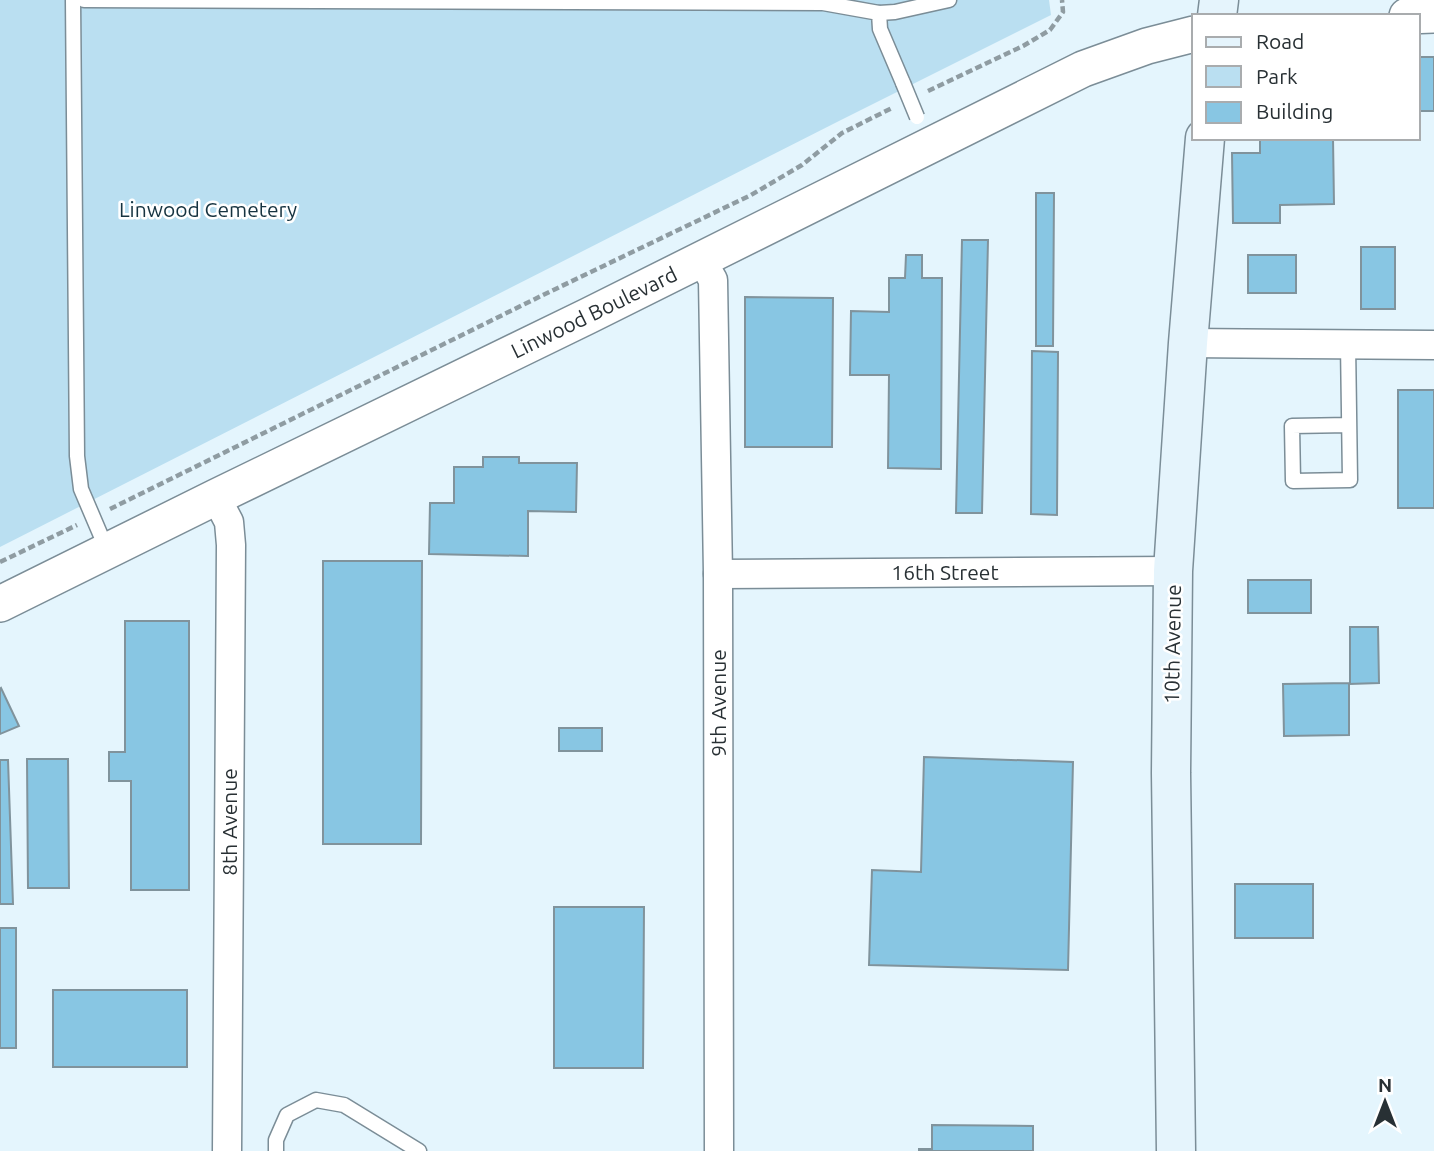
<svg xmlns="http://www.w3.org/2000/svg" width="1434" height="1151" viewBox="0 0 1434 1151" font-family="Ubuntu,sans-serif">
  <rect width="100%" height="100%" fill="#e4f5fd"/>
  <path fill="#badff1" d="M0,0H1049L1051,15L839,121L0,547Z"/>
  <g fill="#88c6e3" stroke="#80939c" stroke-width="2">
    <rect x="1418" y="57" width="16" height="54"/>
    <path d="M1260,138H1333L1334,204L1280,205V223H1233L1232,153H1260Z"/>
    <path d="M1036,193H1054L1053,346H1036Z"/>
    <path d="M962,240H988L982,513H956Z"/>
    <rect x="1361" y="247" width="34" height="62"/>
    <path d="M906,255H922V278H942L941,469L888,468L889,375H850L851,311L889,312V278H905Z"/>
    <rect x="1248" y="255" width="48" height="38"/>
    <path d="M745,297L833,298L832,447H745Z"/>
    <path d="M1032,351L1058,352L1057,515L1031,514Z"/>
    <rect x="1398" y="390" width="36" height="118"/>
    <path d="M483,457H519V463H577L576,512L528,511V556L429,554L430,503H454V467H483Z"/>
    <path d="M323,561H422L421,844H323Z"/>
    <rect x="1248" y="580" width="63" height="33"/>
    <path d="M125,621H189V890H131V781H109V752H125Z"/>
    <path d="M1350,627H1378L1379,683L1349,684V735L1284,736L1283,684L1350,683Z"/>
    <path d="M1,688L19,726L0,734V689Z"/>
    <rect x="559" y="728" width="43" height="23"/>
    <path d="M924,757L1073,762L1068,970L869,965L872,870L921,872Z"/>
    <path d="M27,759H68L69,888H28Z"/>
    <path d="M0,760H8L13,904H0Z"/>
    <rect x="1235" y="884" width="78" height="54"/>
    <path d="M554,907H644L643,1068H554Z"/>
    <rect x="0" y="928" width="16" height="120"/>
    <rect x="53" y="990" width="134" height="77"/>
    <path d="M932,1125L1033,1126V1151H919V1149H932Z"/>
  </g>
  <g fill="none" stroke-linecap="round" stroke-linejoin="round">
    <g stroke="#7b8d97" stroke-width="17">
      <g id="service">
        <path d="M73,0L77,456L81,489L107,550"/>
        <path d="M84,0L823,3L879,13L880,29L903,83"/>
        <path d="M879,13L895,12L949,0"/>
        <path d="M1348,344L1350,480L1293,481L1292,426L1349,425"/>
        <path d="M276,1151V1140L287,1115L316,1100L344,1105L419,1151"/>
      </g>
    </g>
    <g stroke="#7b8d97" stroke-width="31">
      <g id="minor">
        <path d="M701,259L713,280L718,574L719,1151"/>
        <path d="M1188,343L1434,345"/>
        <path d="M216,497L229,522L231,545L227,1151"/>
        <path d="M718,574L1173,571"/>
      </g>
    </g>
    <g stroke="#7b8d97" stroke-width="38">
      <g id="tertiary">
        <path d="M1407,16L1434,15"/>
        <path d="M0,604L216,497L588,316L1083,69L1147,46L1194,34"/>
      </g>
    </g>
    <g stroke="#7b8d97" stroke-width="41">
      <g id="secondary">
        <path d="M1217,16L1219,0"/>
        <path d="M1176,1151L1171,773L1173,571L1188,343L1205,138"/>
      </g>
    </g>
    <g stroke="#8f9ca2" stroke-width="4.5" stroke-dasharray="7 3.5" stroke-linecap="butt">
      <path d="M928,91L1023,46L1050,30L1063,12L1062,0"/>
      <path d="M110,509L543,295L751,195L802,165L842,133L892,108"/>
      <path d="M0,562L77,525"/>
    </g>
    <use href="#service" stroke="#fff" stroke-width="14"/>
    <use href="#minor" stroke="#fff" stroke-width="28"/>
    <use href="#tertiary" stroke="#fff" stroke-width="35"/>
    <use href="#secondary" stroke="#e5f4fc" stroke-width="38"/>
    <g stroke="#7b8d97" stroke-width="17" stroke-linecap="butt">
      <path id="service-bridge" d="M903,83L917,117"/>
    </g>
    <use href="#service-bridge" stroke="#fff" stroke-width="14"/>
  </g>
  <g text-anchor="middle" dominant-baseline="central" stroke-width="5" stroke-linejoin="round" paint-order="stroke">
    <g font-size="21" fill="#163340" stroke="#fff">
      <text x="208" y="209">Linwood Cemetery</text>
    </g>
    <g font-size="21" fill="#283034" stroke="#fff">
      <text transform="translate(594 312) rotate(-26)">Linwood Boulevard</text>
      <text x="945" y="572">16th Street</text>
      <text transform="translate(1172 644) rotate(-89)">10th Avenue</text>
      <text transform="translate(718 703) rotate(-90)">9th Avenue</text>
      <text transform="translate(229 822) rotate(-90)">8th Avenue</text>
    </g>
  </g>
  <rect x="1192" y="14" width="228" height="126" fill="#ffffff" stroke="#a9acae" stroke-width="2"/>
  <rect x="1206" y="37" width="35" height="10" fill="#e5f4fc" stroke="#a9acae" stroke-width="2"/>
  <text x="1256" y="49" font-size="21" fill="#283034">Road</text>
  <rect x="1206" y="66" width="35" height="21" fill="#badff1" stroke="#a9acae" stroke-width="2"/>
  <text x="1256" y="84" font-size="21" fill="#283034">Park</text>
  <rect x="1206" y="102" width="35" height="21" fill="#88c6e3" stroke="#a9acae" stroke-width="2"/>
  <text x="1256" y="119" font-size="21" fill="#283034">Building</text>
  <g transform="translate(1385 1102)" stroke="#ffffff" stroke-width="5" paint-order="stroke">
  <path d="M0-5L12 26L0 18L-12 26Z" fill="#283034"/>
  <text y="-10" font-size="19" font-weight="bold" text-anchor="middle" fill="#283034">N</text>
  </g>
</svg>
